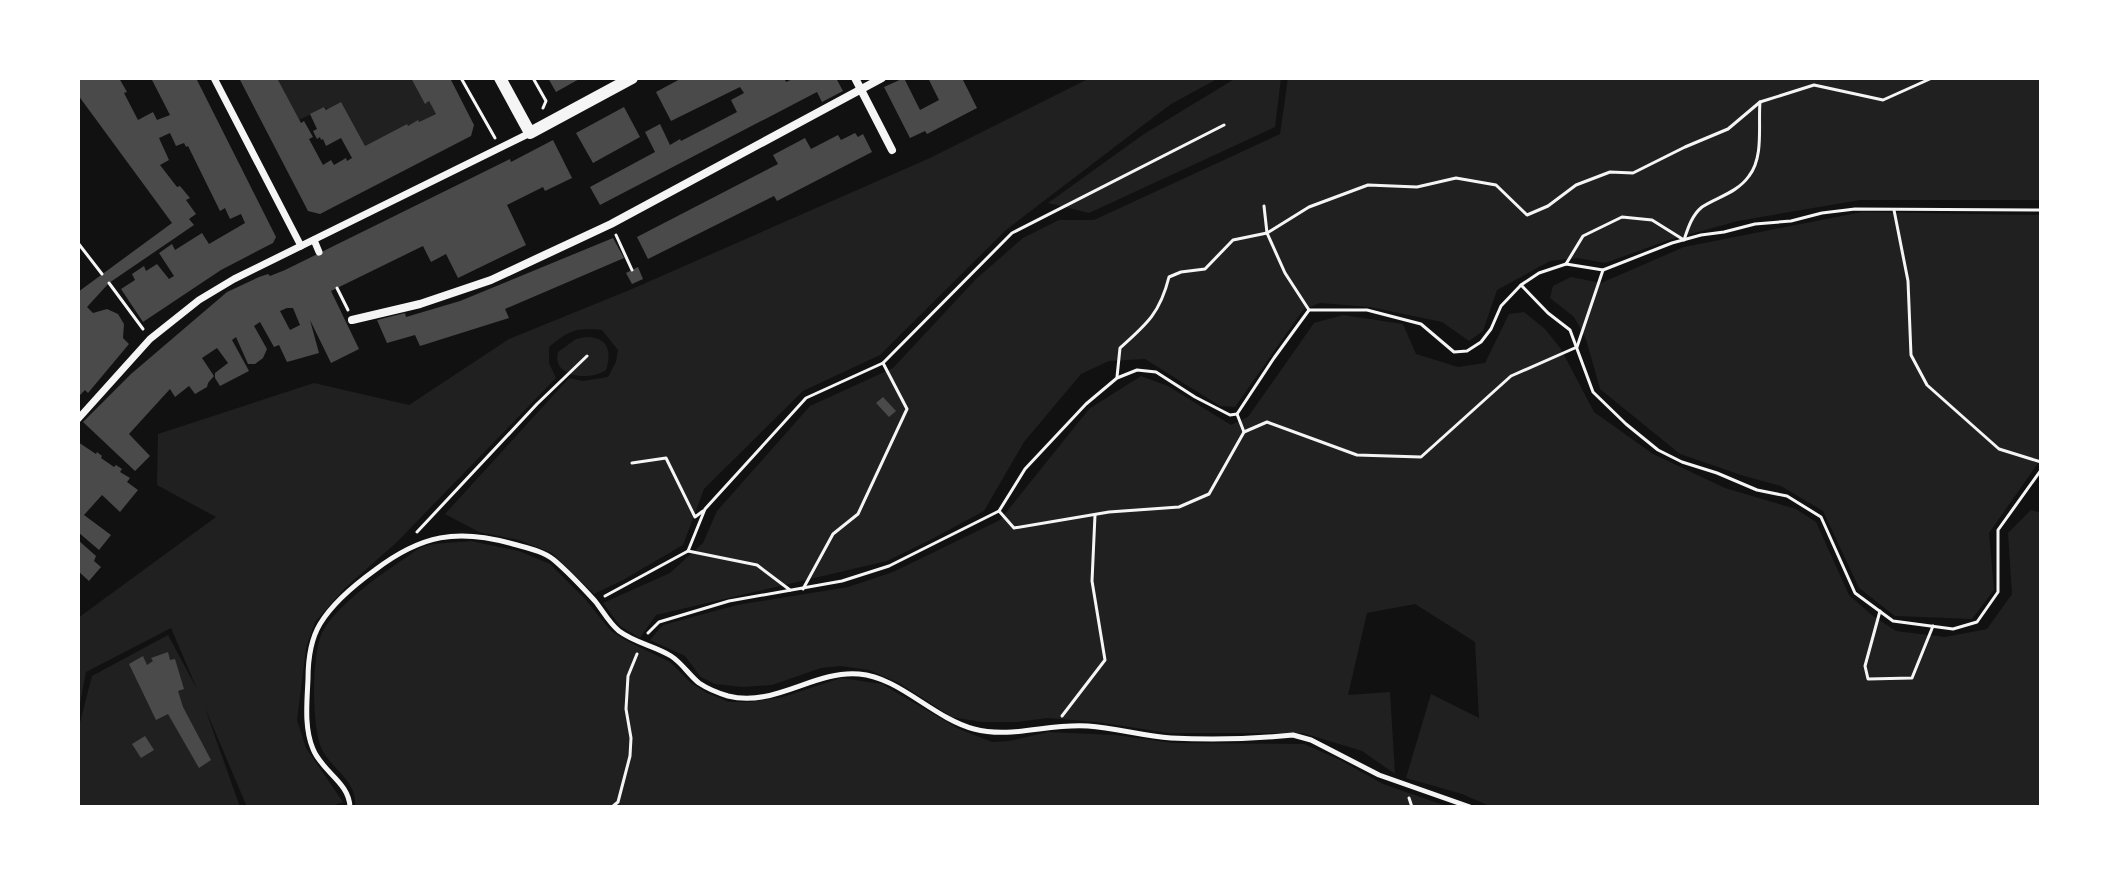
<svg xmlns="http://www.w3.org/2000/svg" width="2119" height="885" viewBox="0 0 2119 885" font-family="Cabin,sans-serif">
  <rect width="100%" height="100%" fill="#111"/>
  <g fill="#202020">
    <path d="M277,78H411L425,103L429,101L436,114L419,122L418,121L408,126L407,124L365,146L325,107L299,120Z"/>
    <path d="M1090,78H1219L1171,104L1006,230L880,355L803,391L704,489L683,545L623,580L594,594L552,553L519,540L479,532L445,514L569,378L583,381L608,377L616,362L618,350L602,330C575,328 570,330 549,347V363L556,378L397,542L345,588L315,622L306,648L297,720L306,748L343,802L329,807H247L205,708L240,807H78V730L92,676L168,635L197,689L171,628L86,672L78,714V618L216,517L157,485L158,434L314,383L409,405L509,339L632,289L930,158Z"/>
    <path d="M1236,78H1281L1275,127L1089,213L1048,203L1144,134Z"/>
    <path d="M1288,78H2041V200H1860L1738,221L1669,240L1605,263L1578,258L1550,261L1497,290L1483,331L1469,341L1442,322L1370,307L1320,303L1303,310L1235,407L1220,406L1145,359L1109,361L1081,374L1024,442L984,511L930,540L887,561L656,615L640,638L620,626L603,603L670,573L703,543L717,511L810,406L893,368L976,279L1023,238L1059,220H1094L1280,134Z"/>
    <path d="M1862,212L2041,215V459L1989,533L1994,590L1972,619L1895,616L1859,588L1823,511L1781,486L1744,476L1680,454L1600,389L1586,339L1574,317L1550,298L1553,286L1571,277L1601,283L1684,247Z"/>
    <path d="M1524,312L1545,329L1561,349L1594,412L1653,454L1725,488L1796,509L1816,522L1849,595L1873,616L1896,631L1945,637L1987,629L2012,594L2008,533L2031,510L2041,513V807H1492L1462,794L1406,778L1431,694L1479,718L1475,642L1415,604L1367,613L1348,695L1390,692L1395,774L1362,751L1303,733H1169L1097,722L1048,718L1017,722H981L952,717L899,683L869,670L840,666L821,668L772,685L742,687L715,684L701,677L685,656L650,640L663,625L737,605L848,587L893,572L1000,520L1089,409L1141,376L1168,386L1231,425L1248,417L1314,323L1343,315L1403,324L1416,354L1458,367L1485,363L1509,314Z"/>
    <path d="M586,337C608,337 612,351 606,370C591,381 551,378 558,352L576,339Z"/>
    <path d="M471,541L519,551L550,564L586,600L611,631L627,641L670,662L691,683L707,693L729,702H751L783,697L841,678L882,684L959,729L992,742L1009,741L1048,732L1116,735L1172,743L1304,744L1340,760L1383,784L1449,807H355C358,779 328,768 320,745C312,722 311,650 324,629C339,604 382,573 407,557C411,554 417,549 422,547C435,542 457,543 471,541Z"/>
  </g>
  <g fill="#4a4a4a" fill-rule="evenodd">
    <path d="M78,78H119L127,92L124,93L138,120L153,112L157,120L170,115L151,78H196L276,237L273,243L221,270L143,322L121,289L135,280L132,274L144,266L146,271L157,264L169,279L174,276L159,253L172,244L175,250L202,233L209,244L245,223L241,214L230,219L225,208L220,211L188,146L186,147L184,143L176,146L170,133L159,138L169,160L160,165L177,187L180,186L190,198L186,200L196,214L189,219L194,225L109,283L87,307L93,313L107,309L118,314L124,324L123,338L129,344L88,393L85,390L78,397V292L172,223L78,95Z"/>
    <path d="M239,78H277L301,123L304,121L313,137L309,139L323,165L331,160L334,165L346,158L347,161L352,158L341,138L326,146L323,139L321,140L320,137L317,139L313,131L317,129L310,114L324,107L326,110L341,102L365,146L407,124L408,126L418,120L419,122L436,114L429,101L425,104L411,78H450L474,125L471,136L320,214L308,211Z"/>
    <path d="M548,78H581L556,92Z"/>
    <path d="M682,78H784L786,82L795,78H836L843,91L822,102L817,92L600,205L590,187L655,152L645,132L660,124L670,145L680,139L681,141L737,112L731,100L744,93L740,87L671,121L656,92Z"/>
    <path d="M904,78L920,110L939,100L928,78H962L977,108L927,134L925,131L910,138L884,87Z"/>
    <path d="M624,107L640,137L593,163L576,133Z"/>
    <path d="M855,133L858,137L863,134L872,152L777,201L774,196L648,259L637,237L778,164L773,155L805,138L811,149L838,135L841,140Z"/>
    <path d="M553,140L572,178L545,191L543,187L507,205L526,245L458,278L446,254L431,262L423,246L331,291L359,349L331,363L310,320L319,353L287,362L279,345L274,347L260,322L254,326L267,349L263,358L255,364H248L236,337L232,340L249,371L220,386L215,378V373L228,363L217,348L202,358L214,376L208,383L207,387L195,394L189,386L175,397L170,389L129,434L150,456L135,471L83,422L131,374L227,292L259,277L268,274L270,276L285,270L510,159L511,162ZM287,308H293L300,325L290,330L280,311Z"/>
    <path d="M613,238L624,258L505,309L509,318L420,346L415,335L387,343L377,320L405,313L406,317L460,301Z"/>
    <path d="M638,267L643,279L632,284L626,273Z"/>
    <path d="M883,397L896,411L889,417L876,403Z"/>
    <path d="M78,442L96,454L97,452L102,456L101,458L114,467L116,465L122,469L120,472L130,478L127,482L138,490L120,512L102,495L84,515L111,535L99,550L78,532Z"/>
    <path d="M78,540L96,556L94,561L101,567L89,581L78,571Z"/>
    <path d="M168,652L170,660L175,659L184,689L178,691L183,707L211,760L199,768L168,714L156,720L129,664L143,656L147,665L153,661L151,658Z"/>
    <path d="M145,736L154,750L141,758L132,744Z"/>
  </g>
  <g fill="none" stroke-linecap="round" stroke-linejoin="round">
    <g stroke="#f5f5f5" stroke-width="3">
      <path d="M461,78L495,138"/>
      <path d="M533,78L546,101L543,108"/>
      <path d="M1977,78H1986"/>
      <path d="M1264,206L1267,233L1285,273L1309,310"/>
      <path d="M1894,210L1908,281L1911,355L1927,385L1999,449L2041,462"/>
      <path d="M616,235L632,270"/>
      <path d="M78,243L102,274"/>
      <path d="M1566,264L1583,236L1622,217L1652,220L1684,240C1688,228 1692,215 1702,207C1717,197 1737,193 1749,176C1764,157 1758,125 1760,102"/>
      <path d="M109,283L143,329"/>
      <path d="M1521,285L1548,313L1570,330L1593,392L1626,424L1658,450L1682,462L1717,473L1757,490L1787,496L1821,517L1855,593L1893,621L1953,629L1977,622L1998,592V530L2041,470"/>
      <path d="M337,288L348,310"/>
      <path d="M1117,377L1120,348C1147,324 1160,313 1169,277L1181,272L1205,269L1233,240L1267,233L1309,207L1368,185L1417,187L1456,178L1496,185L1527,215L1548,206L1576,185L1610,172L1633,173L1685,147L1728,129L1760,102L1814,85L1883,100L1932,78"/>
      <path d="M1237,414L1244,432"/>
      <path d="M632,463L666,458L695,517L703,511"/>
      <path d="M999,511L1014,528L1109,512L1179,507L1209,494L1244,432L1267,422L1357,455L1421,457L1511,376L1577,347L1603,270"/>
      <path d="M417,532L537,404L587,356"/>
      <path d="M688,551L757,565L790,590"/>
      <path d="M803,589L833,534L858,514L907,409L883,363"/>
      <path d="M605,596L688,551L705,509L806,398L883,363L1012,233L1224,125"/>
      <path d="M1880,611L1865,666L1868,679L1912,678L1933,626"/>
      <path d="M648,633L659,622L729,601L842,581L889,566L999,511L1025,469L1086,404L1117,378L1137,370L1156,372L1195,397L1230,415L1237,414L1274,358L1309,310H1367L1421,324L1454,352L1467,351L1481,342L1491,329L1501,306L1521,285L1539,273L1566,264L1603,270L1672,243L1701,235L1724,232L1755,224L1791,221L1822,213L1855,209L2041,210"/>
      <path d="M1062,716L1105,660L1092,581L1095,515"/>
      <path d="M1409,798L1412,807"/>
      <path d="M612,807L618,802L630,756L631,738L626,709L628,676L637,654"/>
    </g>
    <path stroke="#f5f5f5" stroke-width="5" d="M350,807C349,782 322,772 313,749C304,728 307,702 308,679C308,661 311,639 320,624C332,604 357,583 375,570C421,535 457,528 513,544C527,548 543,551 554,560C567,571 584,589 595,601C603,611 609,623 619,631C635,643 655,646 671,656C682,663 689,675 699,683C708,689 718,693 728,696C774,708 814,670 859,674C899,677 933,718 974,729C1012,739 1049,723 1088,726C1116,728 1143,736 1171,738C1211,740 1253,739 1293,735L1311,740L1379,775L1470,807"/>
    <g stroke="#f5f5f5" stroke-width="7">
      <path d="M214,78L301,246"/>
      <path d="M314,240L319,252"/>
      <path d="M78,419L150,339L199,300L234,279L530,133"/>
    </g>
    <g stroke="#f5f5f5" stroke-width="8">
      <path d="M855,78L892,150"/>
      <path d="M352,320L420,304L491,280L611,224L882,78"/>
    </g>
    <path stroke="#f5f5f5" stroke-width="12" d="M500,78L530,133L632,78"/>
  </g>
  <rect width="2119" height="885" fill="none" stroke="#ffffff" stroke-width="160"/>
</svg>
